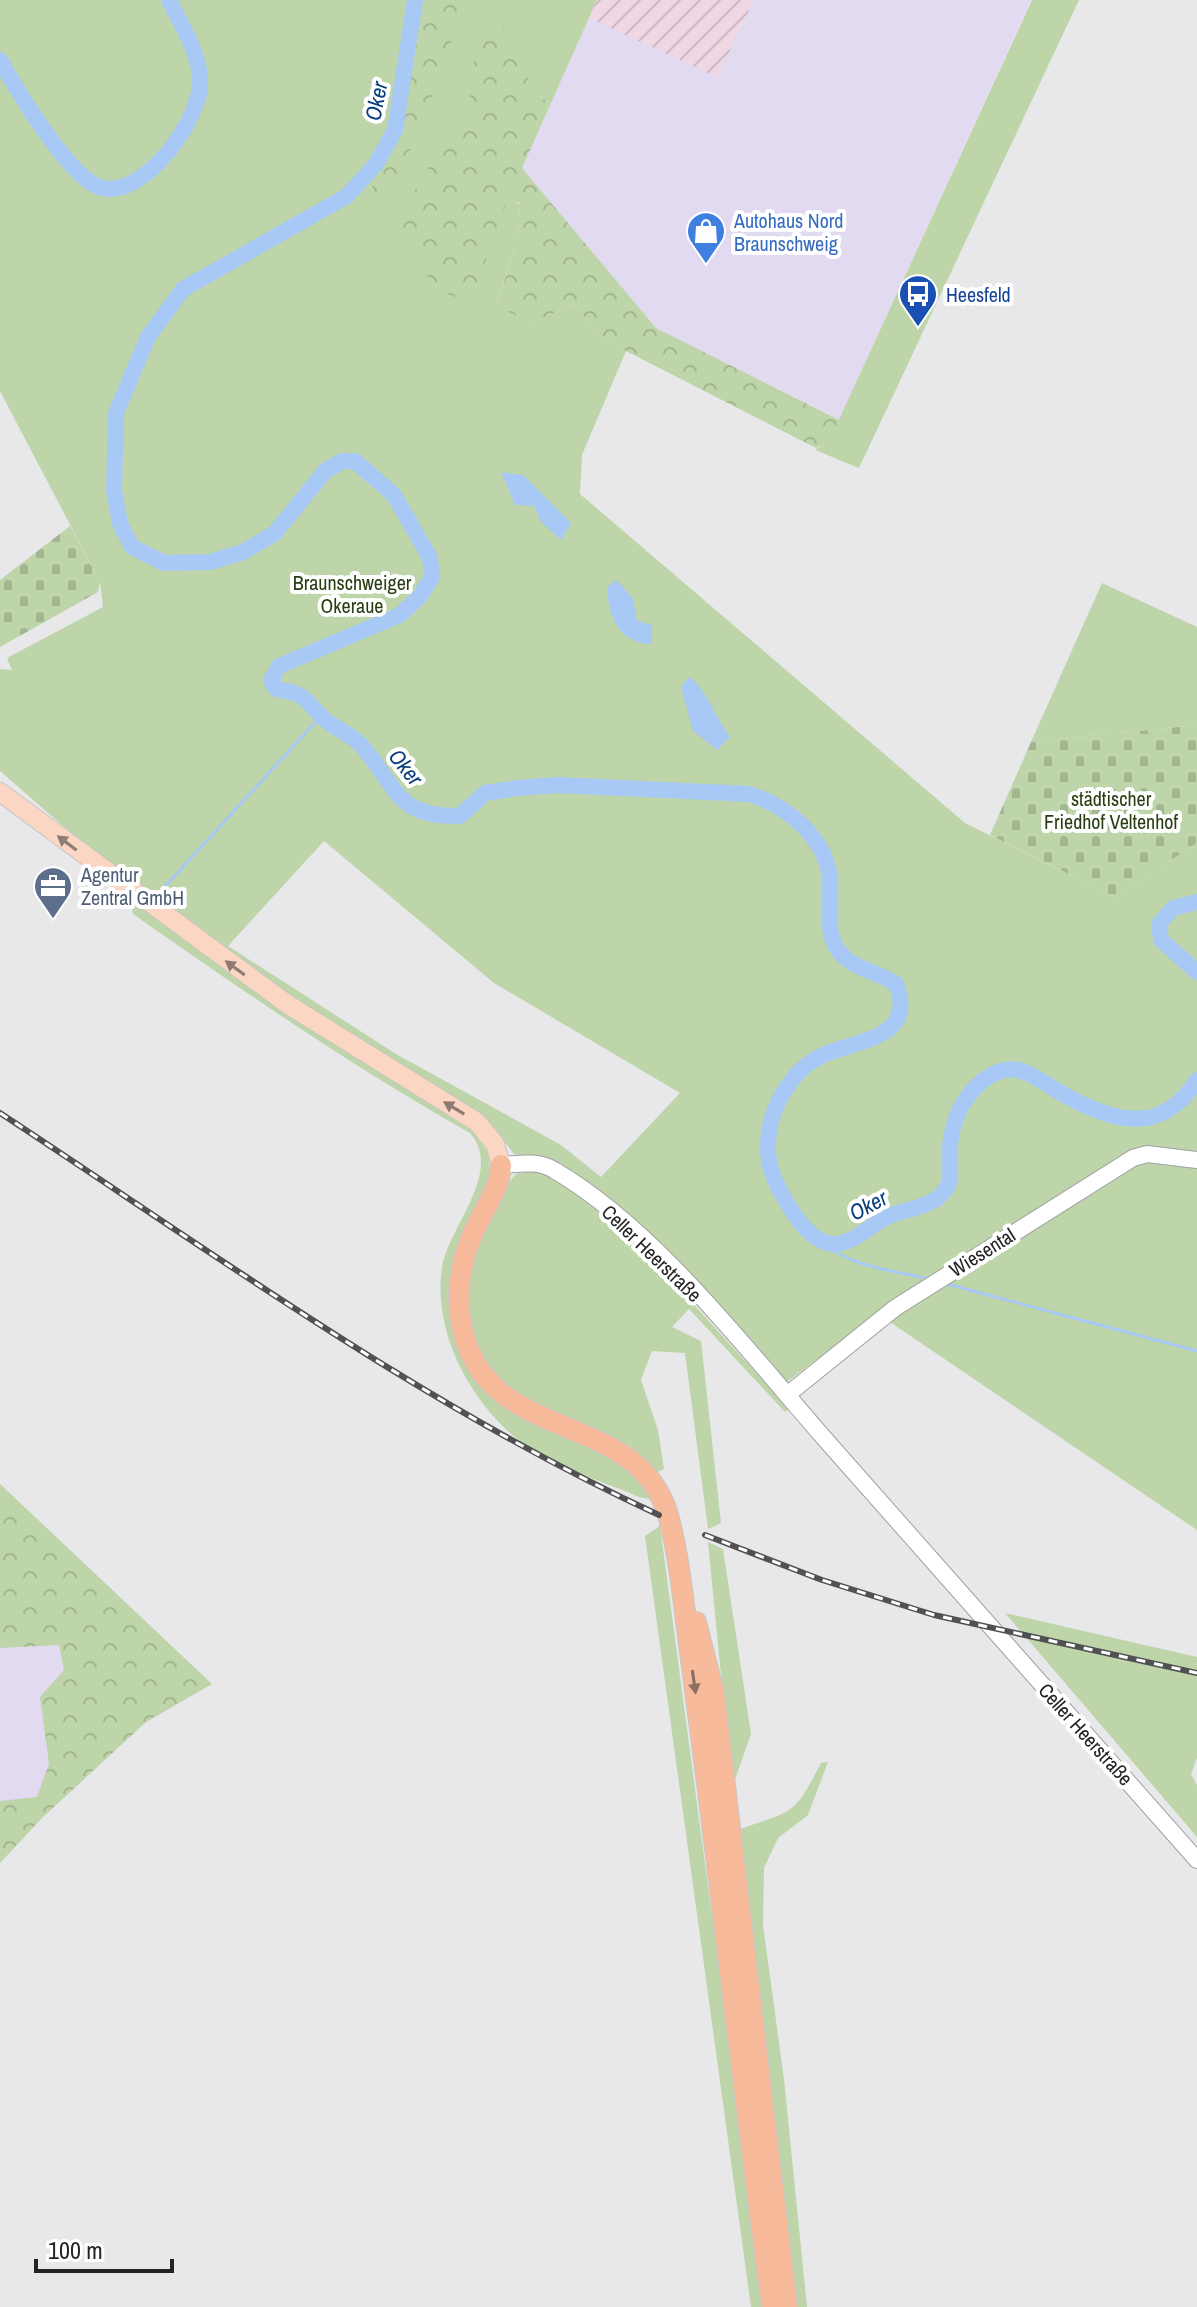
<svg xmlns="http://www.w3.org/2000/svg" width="1197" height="2307" viewBox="0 0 1197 2307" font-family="'Archivo Narrow',sans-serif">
  <defs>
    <pattern id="industrial-furrows" width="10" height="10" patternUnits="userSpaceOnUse" patternTransform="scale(2)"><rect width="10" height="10" fill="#efd7e3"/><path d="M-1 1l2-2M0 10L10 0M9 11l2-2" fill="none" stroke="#cdb8c3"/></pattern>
    <pattern id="forest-crowns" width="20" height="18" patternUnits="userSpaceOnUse" patternTransform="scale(2)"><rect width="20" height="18" fill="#bdd5a8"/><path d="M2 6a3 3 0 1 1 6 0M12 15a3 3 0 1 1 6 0" fill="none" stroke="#a2b790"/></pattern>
    <pattern id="cemetery-stones" width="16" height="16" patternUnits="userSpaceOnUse" patternTransform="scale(2)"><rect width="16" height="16" fill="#bdd5a8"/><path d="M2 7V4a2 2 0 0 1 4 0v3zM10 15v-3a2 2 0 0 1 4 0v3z" fill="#a2b790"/></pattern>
  </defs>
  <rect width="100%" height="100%" fill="#e8e8eb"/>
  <g fill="#e2daf0">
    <path d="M597,0H1031L839,420L656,328L522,168Z"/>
    <path d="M0,1484L212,1684L146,1722L42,1818L0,1863Z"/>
  </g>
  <path fill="url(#industrial-furrows)" d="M597,0H754L717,77L589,18Z"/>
  <g fill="#bdd5a8" fill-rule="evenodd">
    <path d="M0,0H597L551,103L539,96L510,200L520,204L518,239L496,305L532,323L574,304L598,334L626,351L582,455L580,494L965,823L1115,897L1197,843V1530L878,1314L784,1384L634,1220L560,1163L514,1154L490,1123L475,1112L328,1024L134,888L0,771V669L12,670L7,658L103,607L100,582L0,391ZM324,841L494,983L680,1093L601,1177L561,1145L396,1054L228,946Z"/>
    <path d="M1032,0H1079L859,468L815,450L830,439Z"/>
    <path d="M1102,583L1197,627V725L1031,742Z"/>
    <path d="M130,894L469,1126L489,1154L490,1180L457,1261L485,1383L620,1457L654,1500L639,1497C607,1483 553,1466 527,1447C473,1407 432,1335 442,1267C449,1226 504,1172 470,1133C353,1067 243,991 133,914Z"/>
    <path d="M526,1171L548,1172L587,1199L643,1249L789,1409L785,1412L689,1309L672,1327L701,1341L721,1523L708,1529L685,1353L652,1351L641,1380L658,1430L664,1469L658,1472L630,1446L508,1393L482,1357L464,1304L469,1256L507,1184L516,1174Z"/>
    <path d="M660,1526L764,2307H751L645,1536Z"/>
    <path d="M708,1542L723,1549L751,1734L732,1788Z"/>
    <path d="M1005,1613L1197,1657V1758L1191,1774L1197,1785V1837Z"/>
    <path d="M828,1762L808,1815L778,1838L764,1868L763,1925L784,2079L807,2307H798L738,1830C794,1809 792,1819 821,1763Z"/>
  </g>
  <g fill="url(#forest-crowns)">
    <path d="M427,0H463L462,9C440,77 419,148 377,206L371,181L401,132L411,59Z"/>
    <path d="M499,23L522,48L530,91L551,103L522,168L656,328L839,420L830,440L816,448L626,351L598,334L574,304L532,323L496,306L518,239L520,203L507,200L471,302L438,291L393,229L475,87L469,75L480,44Z"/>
    <path d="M0,1484L212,1684L146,1722L42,1818L0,1863V1801L37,1797L49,1764L40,1697L64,1670L59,1645L0,1648Z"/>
  </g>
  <g fill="url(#cemetery-stones)">
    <path d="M70,526L100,582L98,592L0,647V580Z"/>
    <path d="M1197,725V843L1115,897L990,835L1031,742Z"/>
  </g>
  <g fill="#a8c9f5">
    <path d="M501,472L523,475L571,523L561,540L541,522L534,506L515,505Z"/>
    <path d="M617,580L633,599L637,621L652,625V644C620,644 608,617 607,587Z"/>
    <path d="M689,677C705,687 717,720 730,737L717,750L693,731L681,687Z"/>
  </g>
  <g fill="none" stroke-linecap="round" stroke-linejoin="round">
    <g stroke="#a8c9f5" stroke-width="3">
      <path d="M160,892L321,716"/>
      <path d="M820,1240C848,1267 892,1270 929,1279"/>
      <path d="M947,1284L1197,1351"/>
    </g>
    <g stroke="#a8c9f5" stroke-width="16">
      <path d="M415,0L395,130L376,164L347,196L183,289L148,337L116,413L114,490L120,524L132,547L164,563L210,562L243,552L275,533L325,471L342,461H355L394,495L430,558L432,577L421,595L400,615L279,666L271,681L276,689C304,693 303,697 321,716C332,728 350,733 361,745C398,787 394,817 460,816L485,793L517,788L558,785L749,794C783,804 822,834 829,872C833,895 824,923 835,945C847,969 876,970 896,984C919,1042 849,1040 817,1058C791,1073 773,1104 769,1132C765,1162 773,1181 789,1206C798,1221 814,1243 833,1244C854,1244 870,1225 887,1217C902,1210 924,1208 938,1198C941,1195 948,1187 949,1183C951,1176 949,1166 949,1159C950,1129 957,1104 980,1083C990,1074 1005,1067 1018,1070C1032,1073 1049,1086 1061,1093C1112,1122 1161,1137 1197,1080"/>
      <path d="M0,60C17,90 70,180 102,188C144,199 203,117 200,80C199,51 181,25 169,0"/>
      <path d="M1197,902L1173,908L1159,924L1161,940L1197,972"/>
    </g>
    <g stroke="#9fa0a2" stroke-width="18">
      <g id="secondary">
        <path d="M501,1165C519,1164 538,1160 554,1170C655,1229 747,1350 824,1438C948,1579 1073,1719 1197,1860"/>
        <path d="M787,1395L895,1308L1133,1158L1147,1154L1197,1160"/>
      </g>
    </g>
    <g stroke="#c6c6c6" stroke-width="20">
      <path id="primary" d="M0,792L287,1004L477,1122L495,1144L501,1165"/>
    </g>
    <g stroke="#c6c6c6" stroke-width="22">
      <g id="highway">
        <path d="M501,1165C500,1187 487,1204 478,1223C465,1248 458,1275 459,1303C467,1452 635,1401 668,1515C678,1551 682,1590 687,1628C694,1682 701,1736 708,1791C729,1963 749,2135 772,2307"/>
        <path d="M696,1622L714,1693L787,2307"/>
      </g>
    </g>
    <use href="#secondary" stroke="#fff" stroke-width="16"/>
    <use href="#primary" stroke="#fad6c3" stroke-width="18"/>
    <use href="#highway" stroke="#f7bb9b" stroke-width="20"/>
    <g stroke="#515153" stroke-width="6">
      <g id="rail">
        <path d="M0,1113C215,1254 425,1407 659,1515"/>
        <path d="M705,1535L822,1580L934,1615L1197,1673"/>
      </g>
    </g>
    <use href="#rail" stroke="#fff" stroke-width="3" stroke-dasharray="9" stroke-linecap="butt"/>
  </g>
  <defs><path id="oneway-solid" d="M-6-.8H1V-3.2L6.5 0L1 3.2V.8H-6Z" transform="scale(2)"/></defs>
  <g fill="#8e7c74">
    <use href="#oneway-solid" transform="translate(67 843) rotate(-143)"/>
    <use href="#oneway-solid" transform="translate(235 968) rotate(-144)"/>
    <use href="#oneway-solid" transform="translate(454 1108) rotate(-149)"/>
  </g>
  <use fill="#8d6f60" href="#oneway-solid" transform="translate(694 1682) rotate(82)"/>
  <defs>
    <g id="shop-pin" transform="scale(2)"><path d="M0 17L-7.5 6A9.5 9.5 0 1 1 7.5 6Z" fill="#3f7fe0" stroke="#fff"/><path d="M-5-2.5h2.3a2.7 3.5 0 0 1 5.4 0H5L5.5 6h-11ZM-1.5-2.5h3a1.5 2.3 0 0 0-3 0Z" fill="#fff"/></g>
    <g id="bus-pin" transform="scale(2)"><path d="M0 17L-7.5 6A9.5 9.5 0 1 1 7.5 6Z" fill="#1a4fb4" stroke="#fff"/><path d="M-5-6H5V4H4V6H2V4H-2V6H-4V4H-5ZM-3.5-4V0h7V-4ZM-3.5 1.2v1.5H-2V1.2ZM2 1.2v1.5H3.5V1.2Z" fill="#fff"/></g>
    <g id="office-pin" transform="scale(2)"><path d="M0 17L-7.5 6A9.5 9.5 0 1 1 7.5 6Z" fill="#5c6f8a" stroke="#fff"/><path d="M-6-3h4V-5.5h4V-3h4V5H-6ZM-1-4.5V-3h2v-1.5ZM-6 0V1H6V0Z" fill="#fff"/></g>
  </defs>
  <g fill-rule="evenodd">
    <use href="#shop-pin" x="706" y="231"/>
    <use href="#bus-pin" x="918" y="294"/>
    <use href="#office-pin" x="53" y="886"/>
  </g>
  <g text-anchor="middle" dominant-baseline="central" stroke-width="8" stroke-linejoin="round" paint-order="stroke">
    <g font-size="20" fill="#366cbe" stroke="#fff" text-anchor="start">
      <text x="734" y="220">Autohaus Nord<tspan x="734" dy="23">Braunschweig</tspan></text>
    </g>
    <g font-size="20" fill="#164399" stroke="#fff" text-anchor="start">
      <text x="946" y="294">Heesfeld</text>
    </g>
    <g font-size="20" fill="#283d11" stroke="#fff">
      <text x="352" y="582">Braunschweiger<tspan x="352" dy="23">Okeraue</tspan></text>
      <text x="1111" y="798">städtischer<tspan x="1111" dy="23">Friedhof Veltenhof</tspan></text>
    </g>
    <g font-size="20" fill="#4e5e75" stroke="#fff" text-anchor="start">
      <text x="81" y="874">Agentur<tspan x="81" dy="23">Zentral GmbH</tspan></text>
    </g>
    <g font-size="20" fill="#232324" stroke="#fff">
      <text transform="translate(982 1252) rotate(-32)">Wiesental</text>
      <text transform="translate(652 1253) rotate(44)">Celler Heerstraße</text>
      <text transform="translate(1086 1734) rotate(48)">Celler Heerstraße</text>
    </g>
    <g font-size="22" font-style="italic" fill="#083e7d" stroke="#fff">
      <text transform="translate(376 101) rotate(-79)">Oker</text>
      <text transform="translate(406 767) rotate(51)">Oker</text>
      <text transform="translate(868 1205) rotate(-28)">Oker</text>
    </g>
  </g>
  <path d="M36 2259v12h136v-12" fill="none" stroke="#232324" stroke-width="4"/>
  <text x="48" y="2259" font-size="24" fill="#232324" stroke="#ffffff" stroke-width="6" paint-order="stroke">100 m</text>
</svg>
